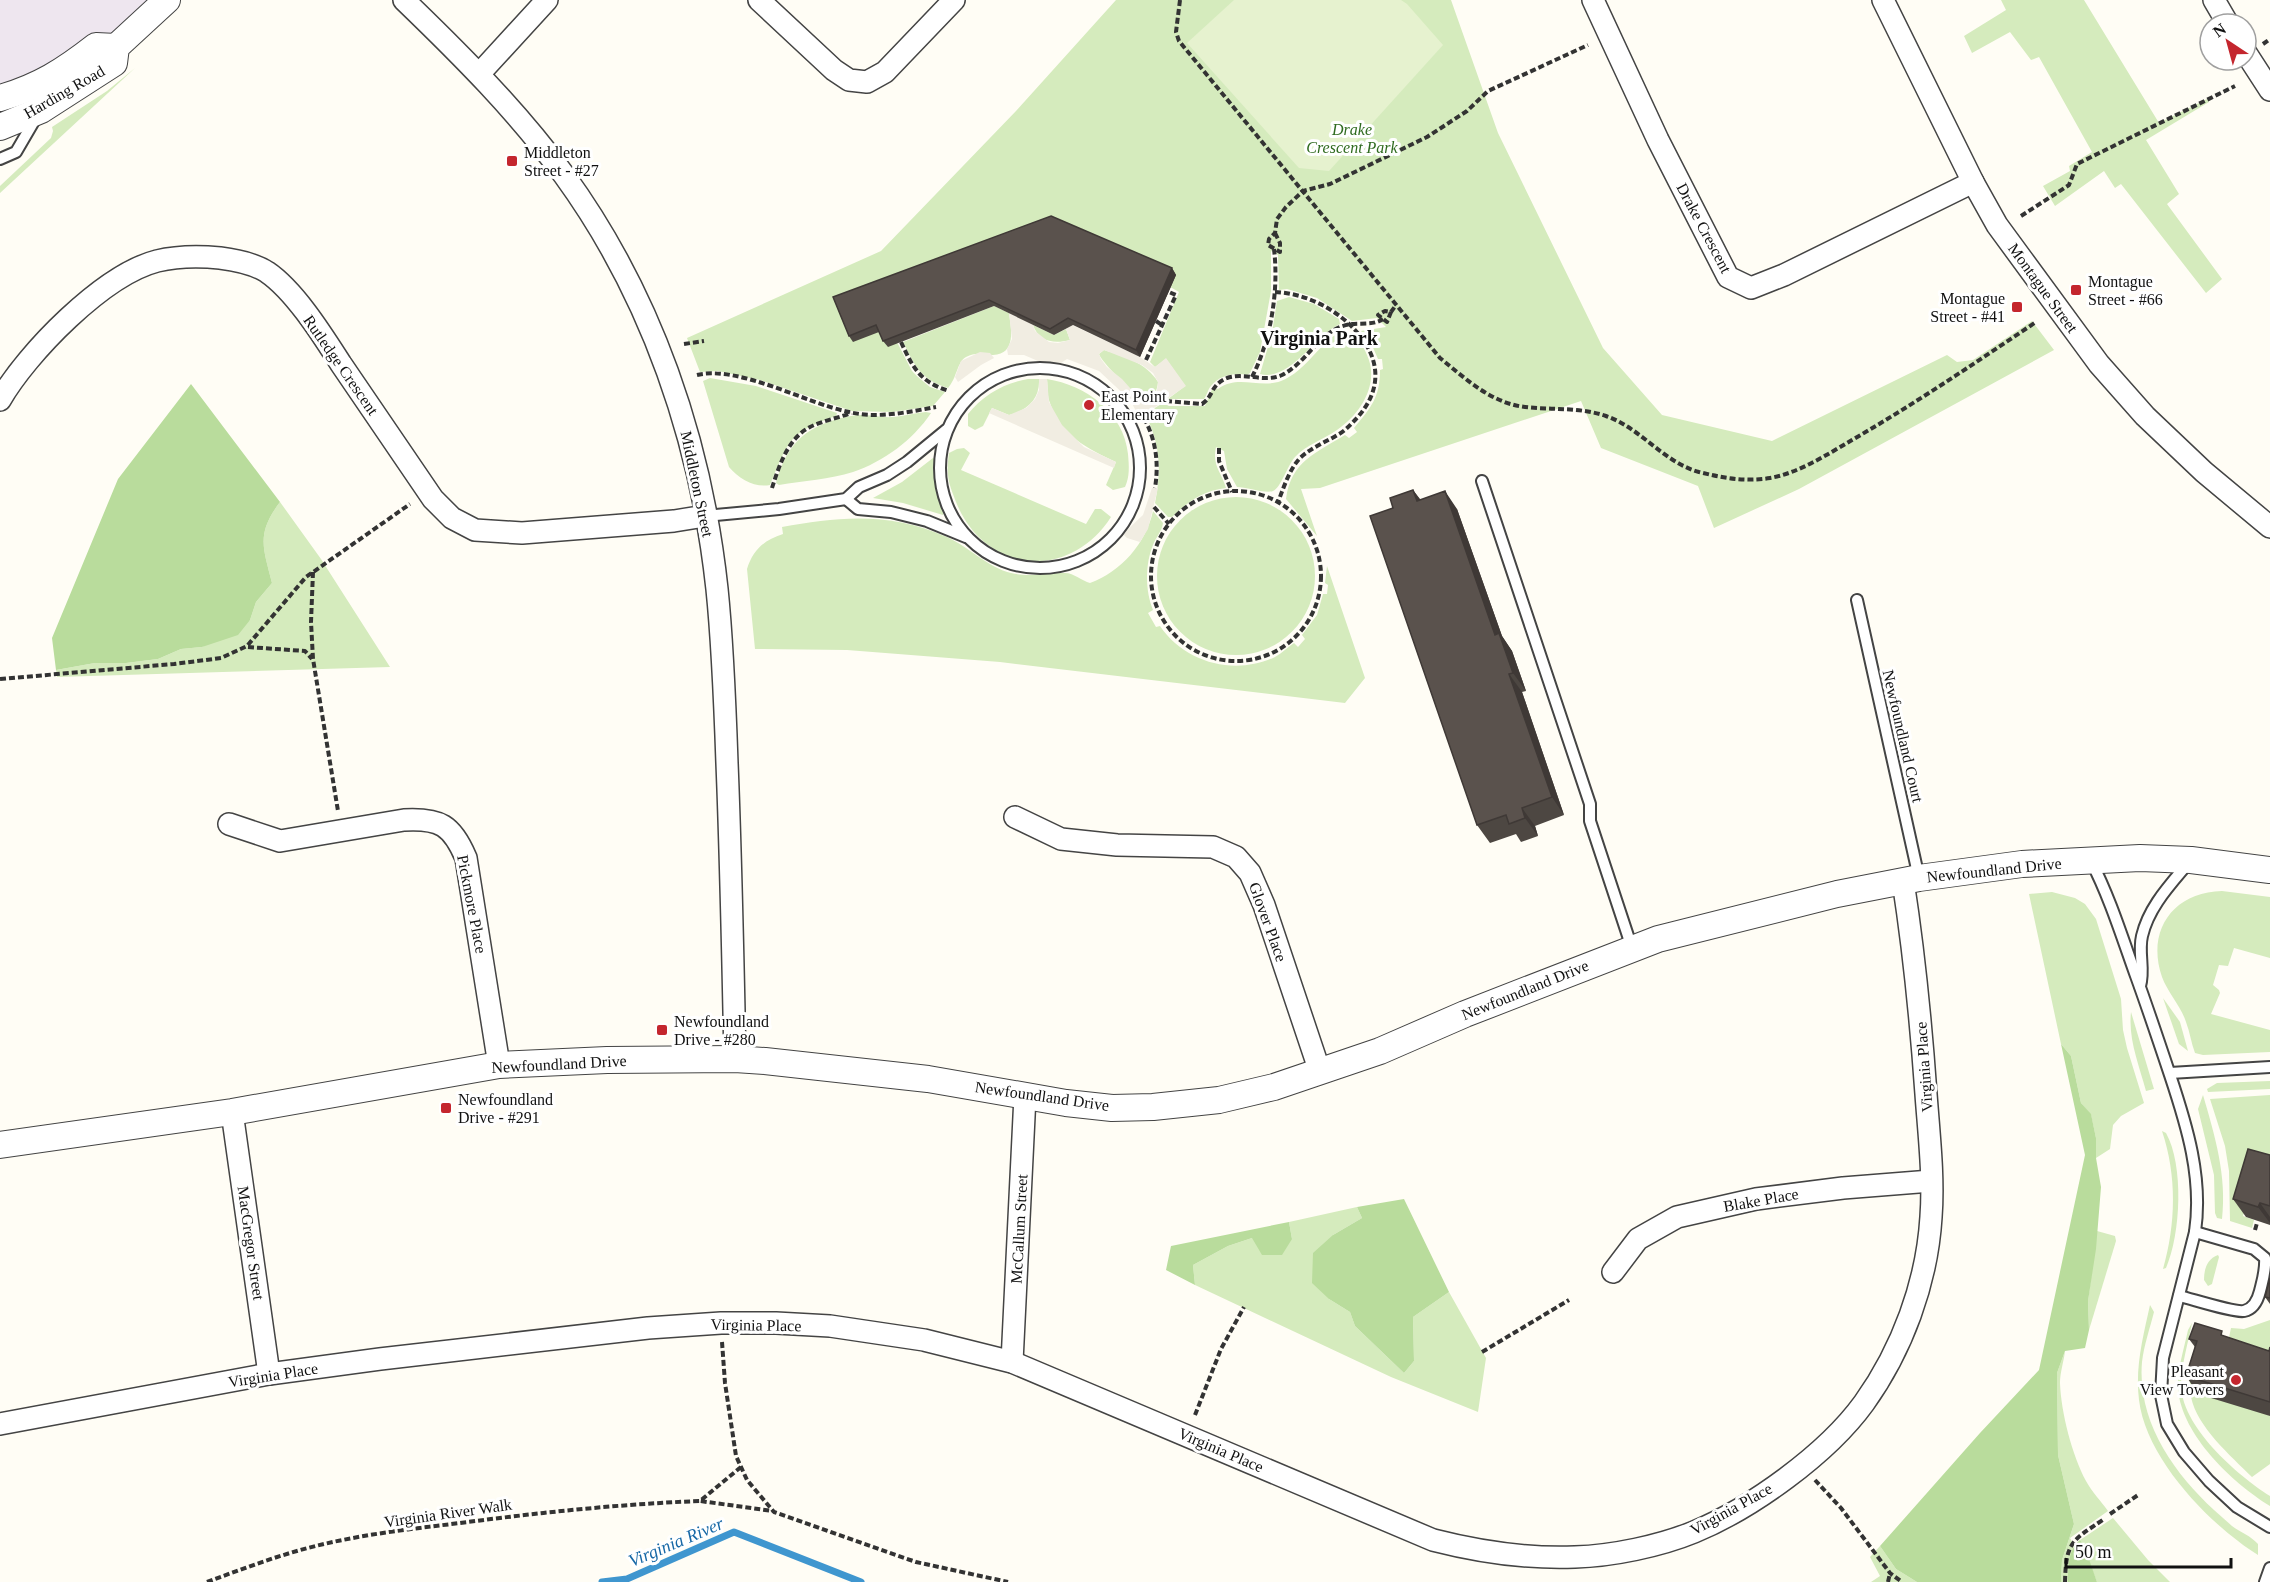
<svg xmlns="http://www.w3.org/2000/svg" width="2270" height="1582" viewBox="0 0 2270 1582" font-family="Georgia,serif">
  <rect width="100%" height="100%" fill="#fffdf5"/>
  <path fill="#eee6ef" d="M0,0H167L32,99L0,112Z"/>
  <g fill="#d5ebbd">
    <path d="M1116,0H1451L1498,133L1603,348L1662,415L1772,441L1947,355L1957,362L1973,360L2032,321L2054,350L1799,489L1714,528L1698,486L1601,448L1581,401L1320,488L1301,489L1317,536L1286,499C1291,461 1316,453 1345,435L1349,438L1357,432L1354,428C1371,408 1380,397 1380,370L1383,369L1382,359H1378L1371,343L1361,331L1386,327L1377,318L1352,321L1317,298L1287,289L1279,290L1278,255L1271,251V291L1260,352L1250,373L1247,375C1236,372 1219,375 1211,386C1208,389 1207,395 1204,399H1168L1185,386L1166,359L1155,367L1150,362L1179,292L1056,222L881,331L898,344L912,371L918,377L930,387L945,392L933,406L892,412L852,411L760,380L718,371L700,372L687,338L881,251L1016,111Z"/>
    <path d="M2001,0H2084L2159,123L2207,99L2209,102L2146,140L2179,194L2167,204L2222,279L2206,293L2121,184L2115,188L2104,171L2055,206L2043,186L2070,171L2069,166L2092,152L2039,57L2031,60L2010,32L1972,53L1964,36L2006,10Z"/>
    <path d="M135,68L0,193V186L51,138L53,131L52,127L107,91Z"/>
    <path d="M1289,297L1314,304L1339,319L1340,324C1315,335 1290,382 1260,374L1272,333L1277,301Z"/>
    <path d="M994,306L1009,313C1011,328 1017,354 993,355C983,355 977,351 966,357C957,362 957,378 948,388C920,379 915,366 903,342Z"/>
    <path d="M1033,325L1054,335L1066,329L1070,340C1054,344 1039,342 1033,325Z"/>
    <path d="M1341,332C1355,333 1362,343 1367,355C1380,383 1361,414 1337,430C1323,440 1307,444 1295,457C1287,466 1281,488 1273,491C1266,494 1246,487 1237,487L1227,469L1224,451L1216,447C1212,466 1221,471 1226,488C1202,491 1189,501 1172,517H1168L1155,503C1161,472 1161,445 1146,416L1148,412L1163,403L1169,406H1205L1213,387L1218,389C1238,374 1259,389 1281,381C1307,371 1321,340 1341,332Z"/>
    <path d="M1104,350C1124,356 1146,363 1158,382C1157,392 1154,396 1144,400C1135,395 1101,362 1099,354Z"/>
    <path d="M710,378L756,386L837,413L836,416C788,433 789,440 770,485C755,488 739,479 729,467L703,381Z"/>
    <path d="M1028,379H1039C1040,399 1028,410 1009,415L992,408L983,426L975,430L968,426V414C983,395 1004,383 1028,379Z"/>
    <path d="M1047,379C1086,385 1124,413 1128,454C1129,466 1130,476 1125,487L1113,490L1106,485L1116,462C1088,449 1060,435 1050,403C1047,396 1048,387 1047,379Z"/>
    <path d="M926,412L931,413C913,440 883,462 853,472C830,479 803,481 779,485L776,483C787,441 809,424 851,416C864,413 879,418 893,417C904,416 915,413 926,412Z"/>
    <path d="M964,448L970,453L961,470L1086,524L1095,509H1101L1111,517C1069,582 985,574 956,502C948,482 946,475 949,453L957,449Z"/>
    <path d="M933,458L936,461V479L944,512L943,515L903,503L873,498L902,482Z"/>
    <circle cx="1236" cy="576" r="79"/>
    <path d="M280,502L321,559L390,667L57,677L56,670L95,663H126L158,659L181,649L202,647L250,620L256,602L272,583C263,547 256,534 280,502Z"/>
    <path d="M1153,511L1163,523C1162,531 1156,537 1153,545C1145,564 1145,591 1153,610L1148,613L1156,627L1160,626C1185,663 1235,676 1275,657C1282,653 1288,647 1294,643L1298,647L1305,639L1302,635L1317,615L1323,594H1327L1328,585L1325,583L1327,566L1365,678L1345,703L1000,662L847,650L755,649L747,569C753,550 764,540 783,534L782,527C839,516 892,512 947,537C969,547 987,567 1011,573C1032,578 1045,572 1065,573C1074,573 1082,581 1090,583C1121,572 1146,543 1153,511Z"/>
    <path d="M2222,891L2270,897V958L2234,948L2228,966L2219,965L2213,985L2219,990L2220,993L2211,1014L2270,1030V1052L2203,1055L2195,1053C2191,1043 2190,1032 2186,1022C2181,1006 2168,993 2162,977C2146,931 2173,892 2222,891Z"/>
    <path d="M2052,892L2075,898L2085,904L2096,919L2121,999L2123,1030L2127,1048L2144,1103L2121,1116L2113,1125L2110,1149L2096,1158V1138L2091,1115L2081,1103L2071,1056L2061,1044L2029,894Z"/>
    <path d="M2163,998L2180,1022L2188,1051L2179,1044Z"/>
    <path d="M2131,1012L2154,1089L2146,1091C2139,1065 2128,1039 2131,1012Z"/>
    <path d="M2270,1081V1089L2208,1092L2207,1089L2217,1083Z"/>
    <path d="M2203,1095C2215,1136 2227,1176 2222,1219L2217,1218L2215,1213L2214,1175L2198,1109Z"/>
    <path d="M2270,1095V1169L2247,1203L2243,1216L2254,1220L2252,1228L2230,1221L2229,1171L2225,1146L2210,1099Z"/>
    <path d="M2162,1131L2166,1133C2184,1165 2181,1234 2166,1268L2163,1269C2176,1224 2177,1176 2162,1131Z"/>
    <path d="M1357,1207L1362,1218L1333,1235L1329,1299L1350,1312L1355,1326L1404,1373L1414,1361L1413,1317L1449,1292L1486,1358L1478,1412L1391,1377L1195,1285L1193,1265L1228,1246L1252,1238L1292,1239L1289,1222Z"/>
    <path d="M2097,1231L2115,1236L2116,1241L2089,1330L2088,1301Z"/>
    <path d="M2218,1255L2219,1257L2212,1284L2208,1286L2204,1280C2204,1269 2207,1259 2218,1255Z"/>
    <path d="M2150,1305L2154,1312C2150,1328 2144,1345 2142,1362C2137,1421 2173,1472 2214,1510C2220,1515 2226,1521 2232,1526C2240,1532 2251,1536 2258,1544V1555C2210,1525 2146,1459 2139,1400C2135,1367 2143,1337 2150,1305Z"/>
    <path d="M2270,1320V1365L2227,1347L2231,1328L2244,1329Z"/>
    <path d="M2192,1323C2188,1343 2182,1363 2181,1383C2180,1426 2237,1475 2270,1496V1506C2233,1483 2182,1436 2178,1389C2177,1370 2184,1349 2188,1330Z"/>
    <path d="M2065,1351C2064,1361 2060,1372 2060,1383C2061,1412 2072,1455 2086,1481C2092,1492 2101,1501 2108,1511L2070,1538L2074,1545L2070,1560L2068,1582H2061L2062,1560L2074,1524L2058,1455L2057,1373Z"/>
    <path d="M2190,1374L2270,1416V1464L2252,1477C2231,1456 2197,1427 2191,1397C2189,1390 2190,1381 2190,1374Z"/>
    <path d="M2113,1518L2148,1560L2170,1582H2097L2080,1540Z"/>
    <path d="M1880,1546L1896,1569L1917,1582H1871L1880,1576L1870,1557Z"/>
  </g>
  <g fill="#b9dc9c">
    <path d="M191,384L280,502C256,534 263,547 272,583L256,602L250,620L238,635L202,647L181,649L158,659L126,663H95L56,670L52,638L118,479Z"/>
    <path d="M2061,1044L2071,1056L2081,1103L2091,1114L2096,1138V1158L2101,1187L2096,1249L2088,1301L2089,1330L2085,1348L2065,1351L2057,1373L2058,1455L2074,1524L2062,1560L2061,1582H1917L1896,1569L1880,1546L1980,1433L2039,1370L2085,1155Z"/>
    <path d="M1404,1199L1449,1292L1413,1317L1414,1361L1404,1373L1355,1326L1350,1312L1329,1299L1312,1283L1313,1253L1333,1235L1362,1218L1357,1207Z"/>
    <path d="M1289,1222L1292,1239L1282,1255H1262L1252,1238L1228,1246L1193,1265L1195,1285L1166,1270L1171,1246Z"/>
    <path d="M2080,1540L2085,1548L2097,1582H2068C2068,1568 2068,1549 2080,1540Z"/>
  </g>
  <path fill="#e6f2cf" d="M1234,0H1401L1407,4L1443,45L1329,171L1299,168L1187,43Z"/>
  <g fill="#f1ede2" fill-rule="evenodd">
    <path d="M1009,313L1033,325L1035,331L1049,342L1058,343L1070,340L1066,329L1072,325L1140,357L1155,367L1166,358L1186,386L1148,412L1146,416L1141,420L1130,400L1099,371L1067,359L1061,363L1045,364L1024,355H1008L1007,349L1012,339ZM1104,350L1142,365L1153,373L1158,382L1157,390L1152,397L1144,400L1138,397L1122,379L1107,367L1101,359L1099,354Z"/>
    <path d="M980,352L990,353L994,358L981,365L958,382L955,377L961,361Z"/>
    <path d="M1039,379H1047L1049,402L1062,425L1084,447L1116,462L1114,468L989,413L992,408L1009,415L1026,408L1035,399L1039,390Z"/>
    <path d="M1152,488H1158L1148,529L1140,542L1127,538L1123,534L1143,515Z"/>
  </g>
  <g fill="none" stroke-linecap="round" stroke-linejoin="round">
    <path stroke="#3f96cf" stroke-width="7" d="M602,1582L627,1579L734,1532L861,1582"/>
    <g stroke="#444" stroke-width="14">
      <g id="service">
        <path d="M0,159L16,152L37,116"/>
        <circle cx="1040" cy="468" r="100"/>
        <path d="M1482,481L1590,804V821L1632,948"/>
        <path d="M846,499L858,509L891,512L927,521L966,537"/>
        <path d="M705,516L779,509L846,499L859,487L887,475L907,462L946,430"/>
        <path d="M1857,600L1919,878"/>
        <path d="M2091,861C2110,898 2122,937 2136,976C2148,1009 2159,1042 2170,1075C2187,1126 2203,1178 2195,1232L2163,1358L2161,1395L2167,1424L2184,1452L2209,1481L2237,1507L2270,1527"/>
        <path d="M2140,986C2145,969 2138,953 2142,936C2149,906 2171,884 2190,861"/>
        <path d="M2170,1073L2270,1067"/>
        <path d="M2179,1296C2192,1299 2235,1313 2244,1311C2254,1309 2258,1299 2260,1291C2263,1279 2266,1270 2265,1258L2254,1249L2195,1232"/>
        <path d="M2265,1582L2270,1568"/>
      </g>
    </g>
    <g stroke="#444" stroke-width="24">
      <g id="minor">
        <path d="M404,0C461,55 517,111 564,175C652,296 701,441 717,589C723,647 725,705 727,763C731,861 733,960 735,1059"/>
        <path d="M759,0L834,70L849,80L867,82L885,72L954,0"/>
        <path d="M1593,0L1658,140L1728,277L1751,288L1784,275L1973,182"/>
        <path d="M1883,0L1973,182L1997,225L2099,364L2145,416L2204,472L2270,527"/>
        <path d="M2214,0L2228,24"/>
        <path d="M2246,53L2270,90"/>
        <path d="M480,73L547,0"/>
        <path d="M0,400C27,353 103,275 157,261C178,256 199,256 220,258C236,260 253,263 267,272C295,291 323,336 341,364C372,409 402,454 433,499L452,518L475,530L522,533L674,521L705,516"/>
        <path d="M1015,817L1061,839L1117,845L1213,847L1236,857L1250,873L1264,905L1320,1072"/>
        <path d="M229,824L280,841L404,820C440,818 452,825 466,858L499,1065"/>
        <path d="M232,1112L269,1374"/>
        <path d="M1613,1272L1638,1239L1677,1217L1756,1199L1843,1188L1931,1181"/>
        <path d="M1012,1362L1025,1096"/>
        <path d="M0,1424L269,1374L380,1359L648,1328L721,1323H776L830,1326L924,1340L1012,1362L1433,1540C1480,1552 1526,1559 1575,1557C1612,1556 1660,1546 1694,1532C1752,1508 1827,1454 1864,1403C1902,1350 1927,1283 1931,1217C1934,1177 1929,1135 1926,1094C1921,1023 1914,952 1903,881"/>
      </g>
    </g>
    <g stroke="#444" stroke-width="28">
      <g id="tertiary">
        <path d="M0,98C39,87 64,71 96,46L116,47"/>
        <path d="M0,127L41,110L114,63L116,47L167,0"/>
        <path d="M0,1145L232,1112L499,1065L607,1060L735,1059L765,1061L928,1079L1066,1103L1112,1108L1153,1107L1219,1100L1274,1087L1380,1051L1465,1014L1658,939L1837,894L1919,878L2022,864L2140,858L2191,860L2270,870"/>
      </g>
    </g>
    <g stroke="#333" stroke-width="4" stroke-dasharray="6 3" stroke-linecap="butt">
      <path d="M1180,0L1176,32L1179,41L1440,358C1466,379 1491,403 1525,407C1552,410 1580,407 1606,416C1641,428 1663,462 1699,472C1723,478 1745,482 1770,478C1799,473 1828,454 1852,440C1916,403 1975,363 2036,322"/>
      <path d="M2263,44L2270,39"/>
      <path d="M2021,216L2069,185L2077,164L2235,86"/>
      <path d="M1275,233L1280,243V252L1268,245L1269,239L1275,233L1277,219L1286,207L1303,191L1330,184L1427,137L1467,111L1488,91L1588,45"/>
      <path d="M1275,292C1304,293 1335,308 1355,330C1381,358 1383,390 1356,419C1351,424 1346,430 1339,434C1326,442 1312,447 1300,458C1289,470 1284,487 1278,502"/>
      <path d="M1391,312L1387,322L1378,315L1385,311L1391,312L1396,305"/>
      <path d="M1156,321L1162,325"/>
      <path d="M901,342C913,368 920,382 949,391"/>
      <path d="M684,344L704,341"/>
      <path d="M1146,360L1176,295L1169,292"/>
      <path d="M697,375C739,365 805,403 849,412C877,419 908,412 936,407"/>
      <path d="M1252,377C1271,340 1279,290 1274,249"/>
      <path d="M1166,401L1202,404C1214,396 1210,385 1227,378C1245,372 1265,383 1282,375C1306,363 1318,334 1343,326C1356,321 1371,327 1383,319"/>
      <path d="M1144,418C1156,440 1159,463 1155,488"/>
      <path d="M1219,448V461L1232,492"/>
      <path d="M772,488C779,466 788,438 810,427C822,421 838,418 851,413"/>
      <circle cx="1236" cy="576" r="85"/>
      <path d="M1154,507L1169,524"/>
      <path d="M313,572L311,622L313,659L338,811"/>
      <path d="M248,647L305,651L312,659"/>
      <path d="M0,679L174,664L221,658L247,646L306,577L410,504"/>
      <path d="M2255,1230L2257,1223"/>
      <path d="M722,1342L725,1383L736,1456L747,1480L774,1512L916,1562L1008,1582"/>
      <path d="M1482,1352L1569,1300"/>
      <path d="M1195,1415L1221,1349L1244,1307"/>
      <path d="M741,1467L700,1501L773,1511"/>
      <path d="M1815,1480L1841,1508L1890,1573L1902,1582"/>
      <path d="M2110,1514L2138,1495"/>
      <path d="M207,1582C245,1568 284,1553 324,1544C371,1533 420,1528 468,1522C545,1512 622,1504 700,1501"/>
      <path d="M1888,1582L1890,1573"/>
      <path d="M2065,1582C2066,1541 2072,1541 2104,1519"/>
    </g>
    <use href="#service" stroke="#fff" stroke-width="10"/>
    <use href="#minor" stroke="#fff" stroke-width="21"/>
    <use href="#tertiary" stroke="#fff" stroke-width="26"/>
  </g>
  <g fill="#4d4742">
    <path d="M1172,268L1176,275L1140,357L1073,325L1054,335L994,306L888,347L883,341L879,332L853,342L849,336L833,297Z"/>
    <path d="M1413,490L1420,499L1457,509L1502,636L1512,651L1526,691L1522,692L1564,815L1535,826L1538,836L1521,842L1516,834L1490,843L1477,825L1393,508Z"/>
    <path d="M2270,1155V1225L2246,1217L2233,1199Z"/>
    <path d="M2270,1278V1304L2265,1297Z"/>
    <path d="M2227,1337L2269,1351L2270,1347V1416L2198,1394L2186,1376L2195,1347L2189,1339Z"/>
  </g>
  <g fill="#3f3936">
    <path d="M1172,268L1176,275L1140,357L1136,350Z"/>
    <path d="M1413,490L1426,508L1417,501Z"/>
    <path d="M1445,491L1457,509L1502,636L1512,651L1526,691L1513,673L1495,635Z"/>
    <path d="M1509,674L1522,692L1564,815L1552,797Z"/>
    <path d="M1522,808L1535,826L1538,836L1525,818Z"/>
    <path d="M2260,1203L2270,1217V1223L2258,1207Z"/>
  </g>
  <g fill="#5a524d" stroke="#3f3936" stroke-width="1.5">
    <path d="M1051,216L1172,268L1136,350L1068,318L1050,329L989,300L883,341L876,325L849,336L833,297Z"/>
    <path d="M1413,490L1417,501L1445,491L1495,635L1499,633L1513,673L1509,674L1552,797L1522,808L1525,818L1509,824L1506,815L1477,825L1370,516L1393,508L1390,498Z"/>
    <path d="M2248,1149L2270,1155V1206L2260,1203L2258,1207L2233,1199Z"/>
    <path d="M2270,1278V1298L2265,1297Z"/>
    <path d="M2195,1323L2222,1331L2221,1335L2269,1351L2270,1347V1402L2186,1376L2197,1341L2189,1339Z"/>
  </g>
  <g fill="#c4262e" stroke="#fff" stroke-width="2">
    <rect x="506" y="155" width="12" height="12" rx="3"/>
    <rect x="2070" y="284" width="12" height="12" rx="3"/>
    <rect x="2011" y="301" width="12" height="12" rx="3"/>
    <circle cx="1089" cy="405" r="6"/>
    <rect x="656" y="1024" width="12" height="12" rx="3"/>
    <rect x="440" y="1102" width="12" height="12" rx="3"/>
    <circle cx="2236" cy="1380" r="6"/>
  </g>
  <g text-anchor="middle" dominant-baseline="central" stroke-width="6" stroke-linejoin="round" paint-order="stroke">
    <g font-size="16" fill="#111" stroke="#fff">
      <text transform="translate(64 92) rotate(-30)">Harding Road</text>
      <text transform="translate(1704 228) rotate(62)">Drake Crescent</text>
      <text transform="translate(2043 288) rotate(54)">Montague Street</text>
      <text transform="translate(341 365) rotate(55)">Rutledge Crescent</text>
      <text transform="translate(697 484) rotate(78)">Middleton Street</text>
      <text transform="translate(1903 736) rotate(77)">Newfoundland Court</text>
      <text transform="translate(1994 870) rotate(-6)">Newfoundland Drive</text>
      <text transform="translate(472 904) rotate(79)">Pickmore Place</text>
      <text transform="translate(1268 922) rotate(70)">Glover Place</text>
      <text transform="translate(1525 990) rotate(-22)">Newfoundland Drive</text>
      <text transform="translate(559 1064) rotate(-3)">Newfoundland Drive</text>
      <text transform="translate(1924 1067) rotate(-94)">Virginia Place</text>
      <text transform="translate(1042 1096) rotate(8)">Newfoundland Drive</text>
      <text transform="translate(1761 1200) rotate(-10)">Blake Place</text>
      <text transform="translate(1019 1229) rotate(-87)">McCallum Street</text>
      <text transform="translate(251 1243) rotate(82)">MacGregor Street</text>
      <text transform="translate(756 1325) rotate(1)">Virginia Place</text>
      <text transform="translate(273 1375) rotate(-9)">Virginia Place</text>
      <text transform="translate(1221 1450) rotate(23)">Virginia Place</text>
      <text transform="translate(1731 1509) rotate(-29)">Virginia Place</text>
      <text transform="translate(448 1513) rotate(-8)">Virginia River Walk</text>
    </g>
    <g font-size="16" font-style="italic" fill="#2f6b1f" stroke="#fff">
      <text x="1352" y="129">Drake<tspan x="1352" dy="18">Crescent Park</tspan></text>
    </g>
    <g font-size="16" fill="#111" stroke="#fff" text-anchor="start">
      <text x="524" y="152">Middleton<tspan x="524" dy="18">Street - #27</tspan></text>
      <text x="2088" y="281">Montague<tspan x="2088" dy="18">Street - #66</tspan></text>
      <text x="2005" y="298" text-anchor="end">Montague<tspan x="2005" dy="18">Street - #41</tspan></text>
      <text x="1101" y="396">East Point<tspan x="1101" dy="18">Elementary</tspan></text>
      <text x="674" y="1021">Newfoundland<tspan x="674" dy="18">Drive - #280</tspan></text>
      <text x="458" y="1099">Newfoundland<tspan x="458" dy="18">Drive - #291</tspan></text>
      <text x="2224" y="1371" text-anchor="end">Pleasant<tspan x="2224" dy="18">View Towers</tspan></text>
    </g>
    <g font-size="18" font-style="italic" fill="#1768a6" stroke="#fff">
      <text transform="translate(676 1542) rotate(-23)">Virginia River</text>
    </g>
    <g font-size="20" font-weight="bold" fill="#111" stroke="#fff">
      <text x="1319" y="338">Virginia Park</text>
    </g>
  </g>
  <g transform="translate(2228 42) rotate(324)"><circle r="28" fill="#ffffff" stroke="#a0a0a0" stroke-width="1.5"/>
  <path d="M0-4.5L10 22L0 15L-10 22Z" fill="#c4262e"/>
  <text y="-9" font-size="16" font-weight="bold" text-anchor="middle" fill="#111111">N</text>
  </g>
  <path d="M2066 1558v9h165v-9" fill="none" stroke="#111111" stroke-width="3"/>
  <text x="2075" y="1558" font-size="18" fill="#111111" stroke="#ffffff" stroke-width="4.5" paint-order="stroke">50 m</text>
</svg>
